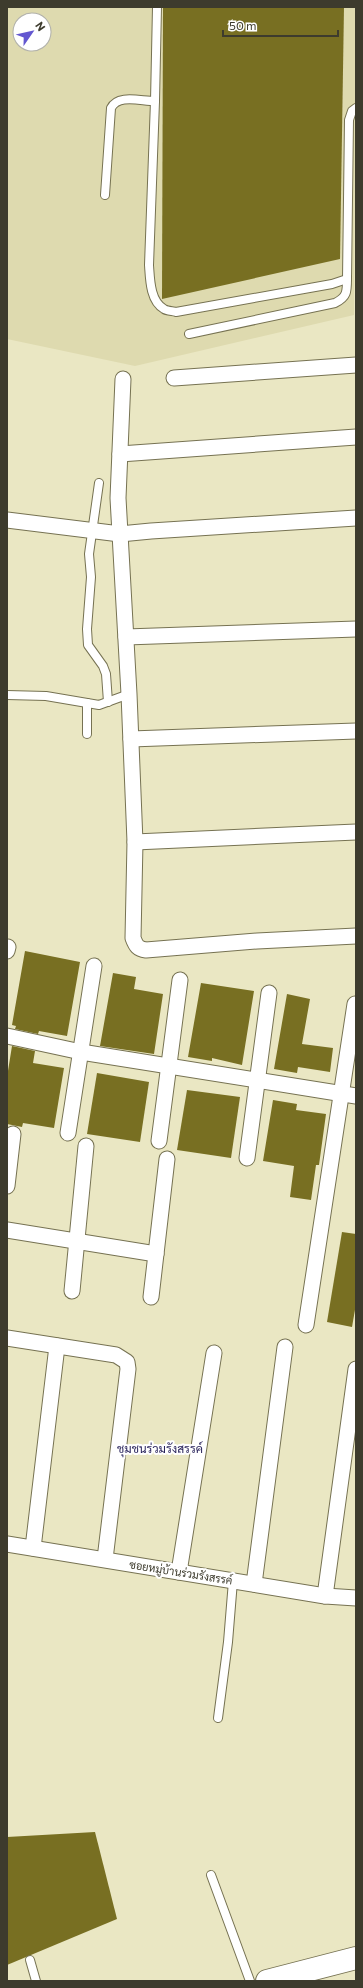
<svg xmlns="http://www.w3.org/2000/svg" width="363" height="1988" viewBox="0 0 363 1988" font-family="Commissioner,Sarabun,sans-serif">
  <rect width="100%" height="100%" fill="#eae7c3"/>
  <path fill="#dedaaf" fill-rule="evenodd" d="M7,7H356L354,315L135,366L7,339ZM20,20H44V44H20Z"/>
  <g fill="#786f22">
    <path d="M163,7H344L340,259L162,299Z"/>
    <path d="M25,951L80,962L67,1036L39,1031L38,1034L15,1029L16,1026L12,1025Z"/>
    <path d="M113,973L136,977L134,989L163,994L154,1054L100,1046Z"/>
    <path d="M201,983L254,991L242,1065L212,1058V1061L188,1057Z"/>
    <path d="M287,994L310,999L302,1044L333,1048L330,1072L298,1067L297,1073L274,1069Z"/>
    <path d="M12,1046L35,1051L33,1063L64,1068L54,1128L23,1123L22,1127L7,1124V1077Z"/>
    <path d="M97,1073L149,1082L140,1142L87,1134Z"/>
    <path d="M187,1090L240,1097L231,1158L177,1150Z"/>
    <path d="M273,1100L297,1104L296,1110L326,1114L319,1165H316L311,1200L290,1197L294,1166L263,1161Z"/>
    <path d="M342,1232L356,1234V1304L352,1327L327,1322Z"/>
    <path d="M95,1832L117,1919L7,1965V1837Z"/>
  </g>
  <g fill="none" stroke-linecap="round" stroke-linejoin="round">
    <g stroke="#767252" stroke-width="10">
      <g id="lane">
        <path d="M155,101L157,7"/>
        <path d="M105,195L111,108C118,94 140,101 155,101L149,265C150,279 150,301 164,309C167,311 173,311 176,312L332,284L347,279L349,120L352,111L356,108"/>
        <path d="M189,334L335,303C347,297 347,292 347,279"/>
        <path d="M99,483L89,554L91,577L87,629L88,645L103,666L106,674L108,702"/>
        <path d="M7,695L46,696L99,705L129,694"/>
        <path d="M87,734V703"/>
        <path d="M218,1718L228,1642L233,1581"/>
        <path d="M211,1875L250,1981"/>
        <path d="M30,1960L36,1981"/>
      </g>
    </g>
    <g stroke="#767252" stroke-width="17">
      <g id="street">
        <path d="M174,378L356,365"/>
        <path d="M123,379L118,498L129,694L135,842L133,938C136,946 138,949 146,950L257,941L356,936"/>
        <path d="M120,454L356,437"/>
        <path d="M7,520L120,534L151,531L356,518"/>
        <path d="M126,637L356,629"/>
        <path d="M131,739L356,731"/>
        <path d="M135,842L356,832"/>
        <path d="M7,951L8,947"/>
        <path d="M7,1036L81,1052L356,1096"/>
        <path d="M68,1133L94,966"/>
        <path d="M159,1141L180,980"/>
        <path d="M247,1158L269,993"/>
        <path d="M7,1186L13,1134"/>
        <path d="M7,1230L156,1254"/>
        <path d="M72,1291L86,1146"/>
        <path d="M151,1297L167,1159"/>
        <path d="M306,1325L355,1004"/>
        <path d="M7,1338L116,1355L127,1362L128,1369L105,1559"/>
        <path d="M7,1544L325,1596L356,1598"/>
        <path d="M33,1548L57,1346"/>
        <path d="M179,1572L214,1353"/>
        <path d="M254,1584L285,1347"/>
        <path d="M325,1596L356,1369"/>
      </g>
    </g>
    <g stroke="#767252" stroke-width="24">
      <path id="secondary" d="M267,1981L356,1958"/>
    </g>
    <use href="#lane" stroke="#fff" stroke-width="8"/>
    <use href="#street" stroke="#fff" stroke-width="15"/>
    <use href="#secondary" stroke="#fff" stroke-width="22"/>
  </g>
  <g text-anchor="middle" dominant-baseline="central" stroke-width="4" stroke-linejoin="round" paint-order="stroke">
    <g font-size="11" fill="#3d3b2d" stroke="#fff">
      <text transform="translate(181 1572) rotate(9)">ซอยหมู่บ้านร่วมรังสรรค์</text>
    </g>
    <g font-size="12" fill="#251f58" stroke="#fff">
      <text x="160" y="1448">ชุมชนร่วมรังสรรค์</text>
    </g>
  </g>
  <rect width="363" height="1988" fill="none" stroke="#3d3b2d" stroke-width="16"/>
  <g transform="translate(32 32) rotate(56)"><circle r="19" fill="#ffffff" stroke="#b1b1ab"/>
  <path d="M0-3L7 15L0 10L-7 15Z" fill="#6357d0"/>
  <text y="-6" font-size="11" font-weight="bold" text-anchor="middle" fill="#3d3b2d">N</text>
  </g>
  <path d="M223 30v6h115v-6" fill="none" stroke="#3d3b2d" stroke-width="2"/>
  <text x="229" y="30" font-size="12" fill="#3d3b2d" stroke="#ffffff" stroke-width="3" paint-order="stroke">50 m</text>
</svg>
